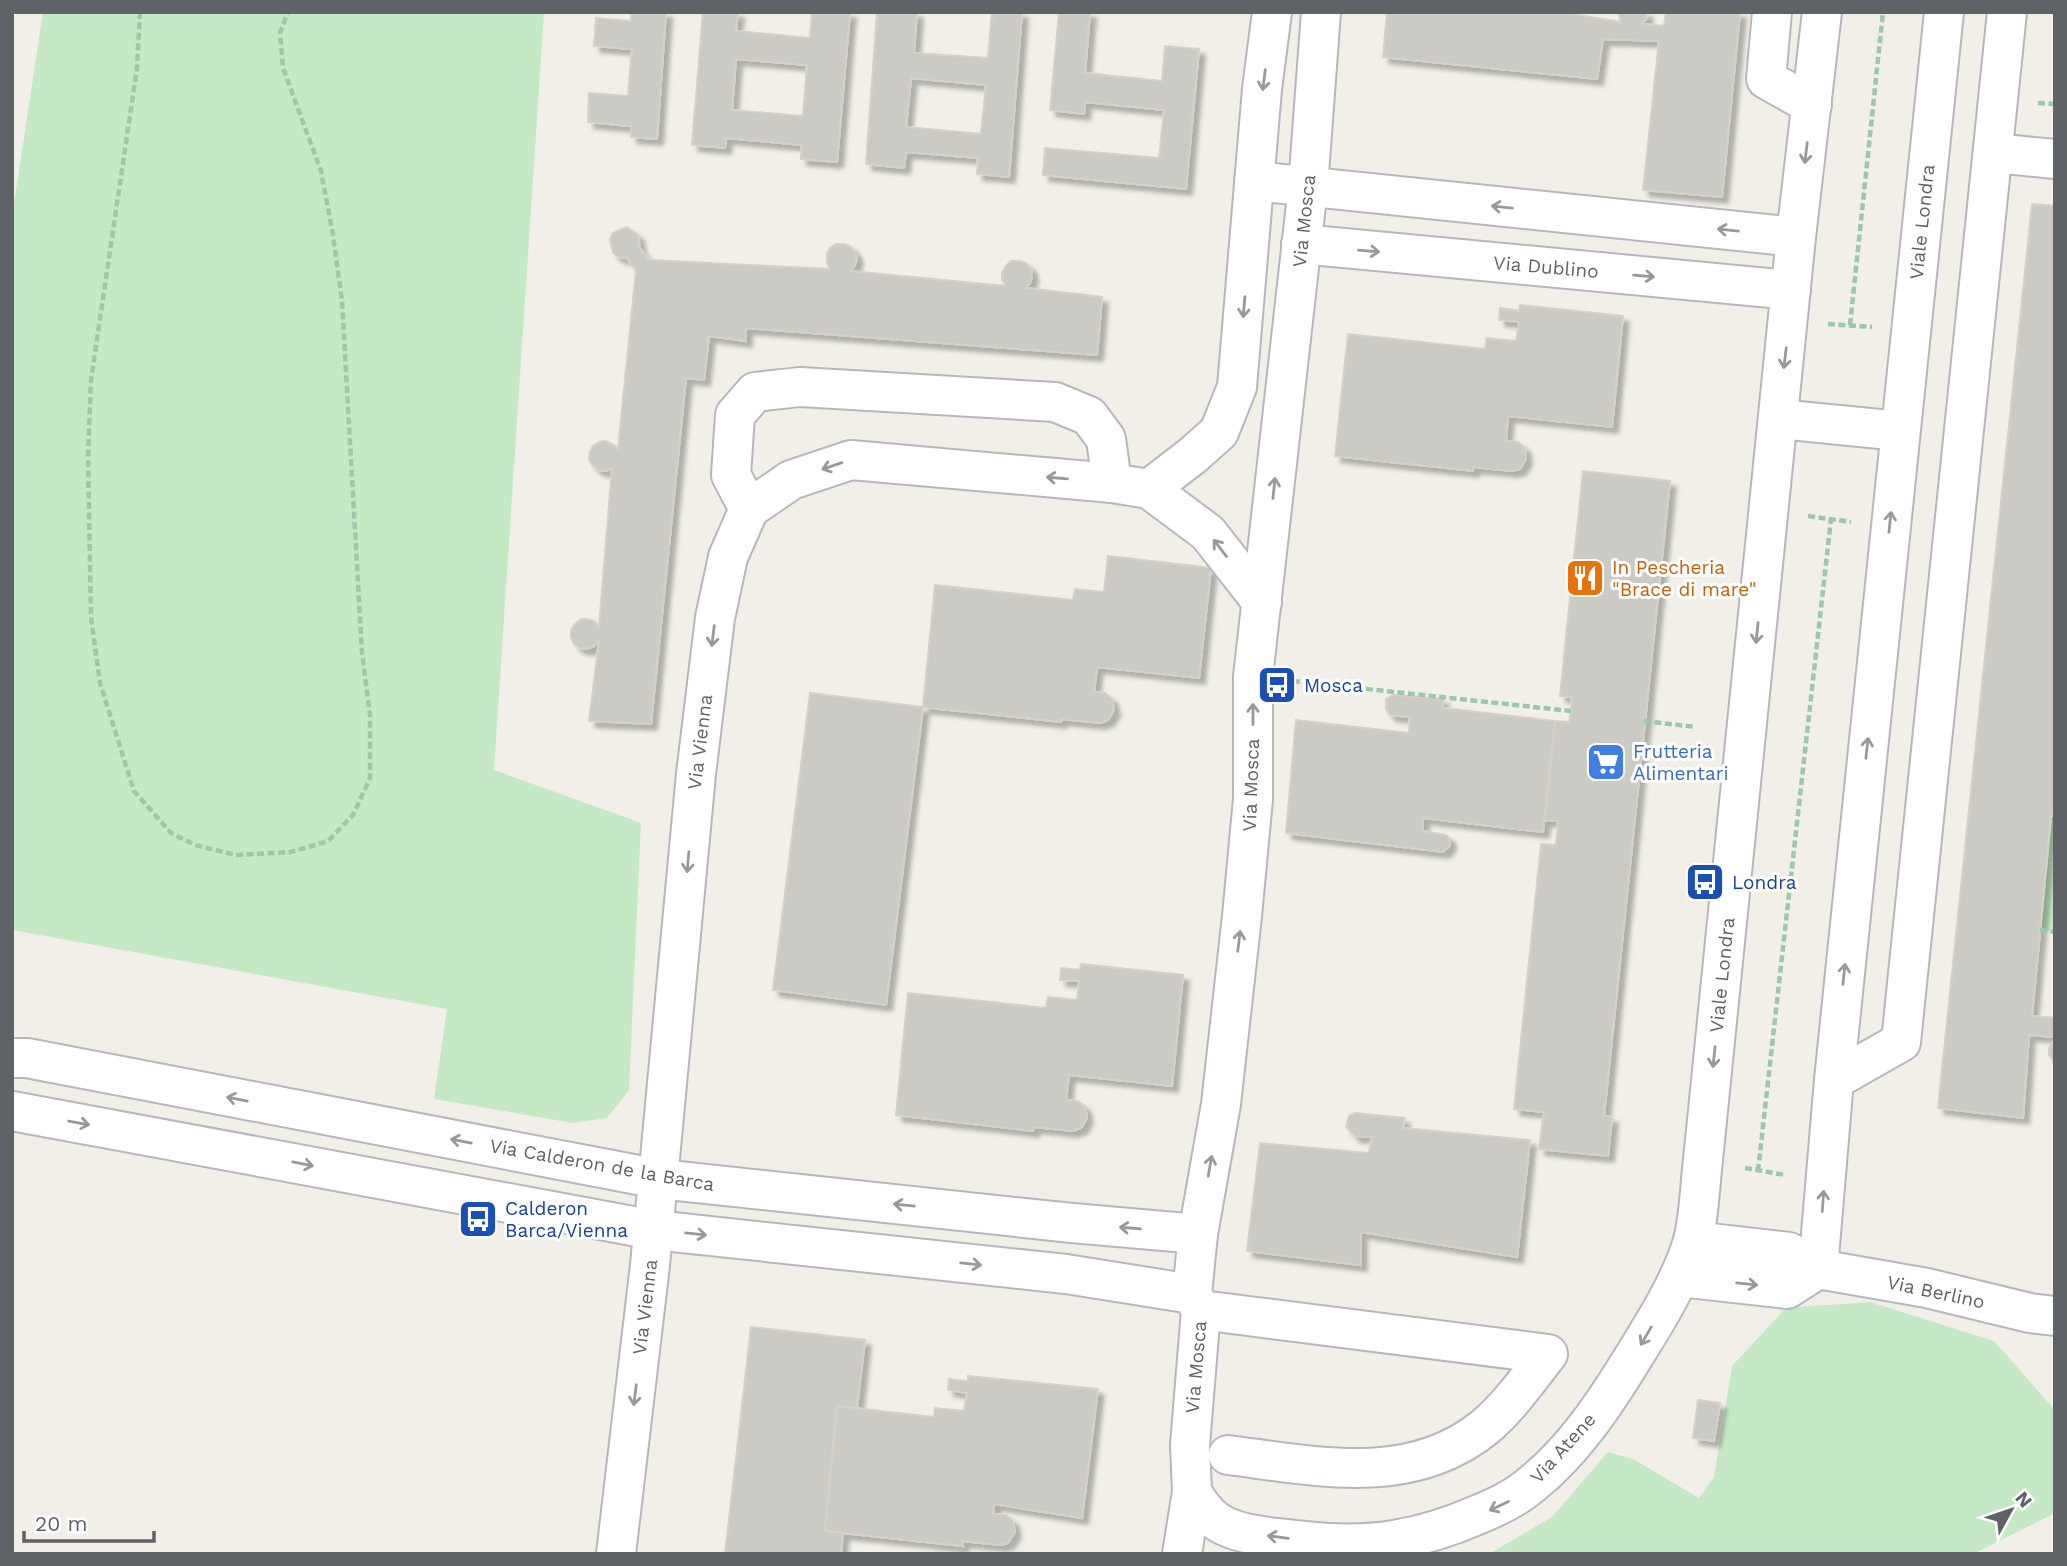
<svg xmlns="http://www.w3.org/2000/svg" width="2067" height="1566" viewBox="0 0 2067 1566" font-family="'Work Sans',sans-serif">
  <defs>
    <filter id="shadow"><feDropShadow dx="6" dy="6" stdDeviation="2" flood-color="#0004"/></filter>
  </defs>
  <rect width="100%" height="100%" fill="#f1efe8"/>
  <g fill="#c5e8c5">
    <path d="M43,12H544L494,770L641,823L629,1090L607,1118L573,1123L434,1099L447,1009L12,930V217Z"/>
    <path d="M2051,816H2055V932L2040,930Z"/>
    <path d="M1870,1302L1994,1341L2055,1410V1513L1973,1554H1489L1552,1517L1608,1452L1633,1459L1699,1498L1714,1477L1732,1366L1786,1308Z"/>
  </g>
  <g fill="#cccac5" stroke="#d6d1c6" stroke-width="2" fill-rule="evenodd" filter="url(#shadow)">
    <path d="M631,12H666L657,139L631,137V126L588,122L589,93L628,96L632,49L594,46L596,18L631,21Z"/>
    <path d="M703,12H738L736,31L810,38L812,12H850L837,162L801,159L802,145L726,138L725,148L692,145ZM736,59L807,65L803,116L732,110Z"/>
    <path d="M877,12H917L914,53L988,58L992,12H1022L1009,177L977,174L978,158L906,152L904,168L866,164ZM911,78L986,85L981,134L906,127Z"/>
    <path d="M1059,12H1090L1085,73L1162,81L1165,46L1199,49L1186,189L1043,175L1045,148L1159,158L1164,110L1085,102L1084,114L1050,110Z"/>
    <path d="M1387,12H1559L1621,22L1618,12H1647L1646,19L1641,24L1664,26L1666,12H1740L1722,197L1643,190L1659,41L1603,39L1597,79L1383,57Z"/>
    <path d="M2032,204L2055,206V816H2051L2032,1016L2055,1018V1037L2029,1035L2023,1118L1938,1108Z"/>
    <path d="M627,227L638,235L640,248L649,260L830,269L827,262V254L830,248L836,244H843L850,246L855,252L857,258L855,265L850,271L1006,286L1002,279V272L1006,266L1011,261H1019L1026,263L1031,269L1032,276L1030,283L1026,288L1102,297L1097,355L746,328V341L709,336L704,380L686,378L651,724L589,721L599,641L594,646L587,649L580,648L574,644L571,637V630L575,624L581,619H587L594,621L599,627L612,468L606,471L599,470L593,466L589,460L590,452L593,446L599,442L606,441L612,444L618,449L636,270L627,258L619,257L613,253L610,239L613,233Z"/>
    <path d="M1520,305L1623,316L1612,427L1508,416L1506,441L1518,442L1525,448L1526,459L1520,469L1512,471L1473,467V471L1335,456L1348,334L1485,349L1487,338L1516,341L1519,322L1499,320L1500,308L1519,311Z"/>
    <path d="M1583,471L1670,481L1604,1116L1612,1117L1608,1156L1539,1149L1544,1112L1514,1109L1541,844L1556,845L1558,821L1545,820L1555,721L1569,722L1571,711L1572,697L1560,696Z"/>
    <path d="M1108,556L1211,568L1199,678L1097,667L1094,692L1105,693L1112,699L1114,710L1108,720L1100,723L1061,719V722L923,707L935,585L1073,600L1075,589L1104,592Z"/>
    <path d="M810,693L923,707L886,1005L773,990Z"/>
    <path d="M1393,695L1443,699V708L1555,721L1543,832L1423,818V831L1446,835L1450,839V845L1443,852L1286,833L1296,720L1409,733L1410,717L1390,715L1386,709V699Z"/>
    <path d="M1081,964L1183,975L1172,1086L1069,1075L1066,1100L1078,1101L1085,1107L1087,1118L1081,1128L1073,1131L1034,1127L1033,1131L896,1115L908,993L1046,1008L1048,997L1077,1000L1079,981L1060,980L1061,968L1080,970Z"/>
    <path d="M2055,1039V1063L2049,1055V1048Z"/>
    <path d="M1355,1113L1404,1118L1403,1128L1530,1140L1517,1257L1361,1232V1265L1247,1251L1260,1143L1369,1153L1372,1136L1356,1137L1346,1127L1349,1116Z"/>
    <path d="M751,1327L865,1340L857,1408L837,1406L825,1531L843,1532L841,1554H725Z"/>
    <path d="M968,1376L1098,1389L1082,1518L994,1504V1514L1006,1515L1013,1521L1015,1532L1008,1543L1001,1545L962,1541L963,1546L825,1531L837,1406L934,1417L935,1408L964,1411L967,1393L948,1390L949,1379L968,1381Z"/>
    <path d="M1698,1400L1720,1403L1714,1441L1693,1438Z"/>
  </g>
  <g fill="none" stroke-linecap="round" stroke-linejoin="round">
    <g stroke="#b5b8bc" stroke-width="42">
      <g id="minor">
        <path d="M1772,12L1766,79L1812,105"/>
        <path d="M1993,153L2055,159"/>
        <path d="M1254,181L1796,237"/>
        <path d="M1301,244L1791,290"/>
        <path d="M1778,419L1900,431"/>
        <path d="M1149,489L1192,456L1219,432L1237,387L1262,89L1272,12"/>
        <path d="M749,509L731,475L735,415L755,392L800,387L1055,402L1089,416L1106,439L1112,483"/>
        <path d="M12,1058H27L659,1179L1072,1223L1198,1234"/>
        <path d="M1834,1080L1901,1042L2007,12"/>
        <path d="M12,1111L654,1230L1066,1274L1192,1294"/>
        <path d="M1693,1241L1789,1252L1818,1269L1927,1288L2030,1313L2055,1316"/>
        <path d="M1818,1269L1834,1080L1944,12"/>
        <path d="M1679,1277L1787,1289L1818,1269"/>
        <path d="M1201,1310L1548,1354C1528,1379 1509,1407 1485,1427C1410,1488 1315,1466 1228,1455"/>
        <path d="M1192,1492C1198,1502 1205,1513 1215,1520C1237,1537 1281,1538 1307,1541C1369,1548 1420,1540 1477,1515C1497,1507 1516,1498 1532,1484C1573,1451 1604,1405 1631,1361C1654,1324 1679,1285 1692,1244C1699,1222 1700,1184 1703,1160L1796,237L1822,12"/>
        <path d="M616,1554L650,1265L696,774L715,618L728,557L749,509L791,480L851,460L1112,483L1149,489L1208,533L1262,602"/>
        <path d="M1182,1554L1192,1492L1190,1445L1201,1310L1192,1294L1198,1234L1221,1104L1242,916L1253,799V677L1308,187L1321,12"/>
      </g>
    </g>
    <g stroke="#9cc7a9" stroke-width="4.5" stroke-dasharray="7 3.5" stroke-linecap="butt">
      <path d="M140,12L137,68L91,380L88,457L91,618L100,683L134,791L171,833L195,845L236,855L291,852L328,841L353,815L370,778V715L362,653L342,301L333,235L321,171L283,68L280,33L288,12"/>
      <path d="M2038,103L2055,104"/>
      <path d="M1828,324L1872,327"/>
      <path d="M1850,325L1883,12"/>
      <path d="M1808,516L1851,522"/>
      <path d="M1293,681L1571,711"/>
      <path d="M1644,721L1696,727"/>
      <path d="M2040,930L2055,932"/>
      <path d="M1745,1168L1785,1175"/>
      <path d="M1758,1171L1831,519"/>
    </g>
    <use href="#minor" stroke="#fff" stroke-width="38"/>
  </g>
  <defs><path id="oneway-shaft" d="M-6 0H5M1.5-3L5.5 0L1.5 3" fill="none" stroke-width="1.6" stroke-linecap="round" stroke-linejoin="round" transform="scale(1.75)"/></defs>
  <g stroke="#979a9d">
    <use href="#oneway-shaft" transform="translate(1264 80) rotate(97)"/>
    <use href="#oneway-shaft" transform="translate(1806 153) rotate(97)"/>
    <use href="#oneway-shaft" transform="translate(1502 207) rotate(-174)"/>
    <use href="#oneway-shaft" transform="translate(1728 230) rotate(-174)"/>
    <use href="#oneway-shaft" transform="translate(1369 251) rotate(5)"/>
    <use href="#oneway-shaft" transform="translate(1644 276) rotate(5)"/>
    <use href="#oneway-shaft" transform="translate(1244 307) rotate(95)"/>
    <use href="#oneway-shaft" transform="translate(1785 358) rotate(97)"/>
    <use href="#oneway-shaft" transform="translate(832 466) rotate(161)"/>
    <use href="#oneway-shaft" transform="translate(1057 478) rotate(-175)"/>
    <use href="#oneway-shaft" transform="translate(1274 488) rotate(-84)"/>
    <use href="#oneway-shaft" transform="translate(1890 522) rotate(-84)"/>
    <use href="#oneway-shaft" transform="translate(1220 548) rotate(-128)"/>
    <use href="#oneway-shaft" transform="translate(1757 633) rotate(96)"/>
    <use href="#oneway-shaft" transform="translate(713 636) rotate(97)"/>
    <use href="#oneway-shaft" transform="translate(1253 714) rotate(-90)"/>
    <use href="#oneway-shaft" transform="translate(1867 748) rotate(-84)"/>
    <use href="#oneway-shaft" transform="translate(688 862) rotate(95)"/>
    <use href="#oneway-shaft" transform="translate(1239 941) rotate(-83)"/>
    <use href="#oneway-shaft" transform="translate(1844 974) rotate(-84)"/>
    <use href="#oneway-shaft" transform="translate(1714 1057) rotate(96)"/>
    <use href="#oneway-shaft" transform="translate(237 1099) rotate(-169)"/>
    <use href="#oneway-shaft" transform="translate(79 1123) rotate(10)"/>
    <use href="#oneway-shaft" transform="translate(461 1141) rotate(-169)"/>
    <use href="#oneway-shaft" transform="translate(303 1164) rotate(11)"/>
    <use href="#oneway-shaft" transform="translate(1210 1166) rotate(-80)"/>
    <use href="#oneway-shaft" transform="translate(1823 1201) rotate(-86)"/>
    <use href="#oneway-shaft" transform="translate(904 1205) rotate(-174)"/>
    <use href="#oneway-shaft" transform="translate(1130 1228) rotate(-175)"/>
    <use href="#oneway-shaft" transform="translate(696 1234) rotate(6)"/>
    <use href="#oneway-shaft" transform="translate(971 1264) rotate(6)"/>
    <use href="#oneway-shaft" transform="translate(1747 1284) rotate(6)"/>
    <use href="#oneway-shaft" transform="translate(1646 1336) rotate(120)"/>
    <use href="#oneway-shaft" transform="translate(635 1395) rotate(97)"/>
    <use href="#oneway-shaft" transform="translate(1499 1506) rotate(155)"/>
    <use href="#oneway-shaft" transform="translate(1278 1537) rotate(-173)"/>
  </g>
  <defs>
    <g id="restaurant-square" transform="scale(2.0125)"><rect x="-9" y="-9" width="18" height="18" rx="4" fill="#e8710a" stroke="#fff"/><path d="M-5-6h1v4h1v-4h1v4h1v-4h1v5L-1.5 .5V6h-2V.5L-5-1ZM5-6V6H3V1.5H1.5Q1.5-4 5-6Z" fill="#fff"/></g>
    <g id="bus-square" transform="scale(2.0125)"><rect x="-9" y="-9" width="18" height="18" rx="4" fill="#1a4fb4" stroke="#fff"/><path d="M-5-6H5V4H4V6H2V4H-2V6H-4V4H-5ZM-3.5-4V0h7V-4ZM-3.5 1.2v1.5H-2V1.2ZM2 1.2v1.5H3.5V1.2Z" fill="#fff"/></g>
    <g id="supermarket-square" transform="scale(2.0125)"><rect x="-9" y="-9" width="18" height="18" rx="4" fill="#3f7fe0" stroke="#fff"/><path d="M-6-5.5h2.5l.6 2H6L4.5 2H-2.5L-4.4-4H-6ZM-1.5 3.2a1.3 1.3 0 1 0 .1 0ZM3 3.2a1.3 1.3 0 1 0 .1 0Z" fill="#fff"/></g>
  </defs>
  <g fill-rule="evenodd">
    <use href="#restaurant-square" x="1585" y="578"/>
    <use href="#bus-square" x="1277" y="685"/>
    <use href="#supermarket-square" x="1606" y="762"/>
    <use href="#bus-square" x="1705" y="882"/>
    <use href="#bus-square" x="478" y="1219"/>
  </g>
  <g text-anchor="middle" dominant-baseline="central" stroke-width="6" stroke-linejoin="round" paint-order="stroke">
    <g font-size="19" fill="#5f6368" stroke="#fff">
      <text transform="translate(1304 221) rotate(-84)">Via Mosca</text>
      <text transform="translate(1922 222) rotate(-84)">Viale Londra</text>
      <text transform="translate(1546 267) rotate(5)">Via Dublino</text>
      <text transform="translate(700 742) rotate(-83)">Via Vienna</text>
      <text transform="translate(1251 785) rotate(-88)">Via Mosca</text>
      <text transform="translate(1722 975) rotate(-84)">Viale Londra</text>
      <text transform="translate(602 1165) rotate(10)">Via Calderon de la Barca</text>
      <text transform="translate(1936 1292) rotate(12)">Via Berlino</text>
      <text transform="translate(645 1307) rotate(-83)">Via Vienna</text>
      <text transform="translate(1196 1367) rotate(-85)">Via Mosca</text>
      <text transform="translate(1563 1448) rotate(-48)">Via Atene</text>
    </g>
    <g font-size="19" fill="#c56008" stroke="#fff" text-anchor="start">
      <text x="1612" y="567">In Pescheria<tspan x="1612" dy="22">"Brace di mare"</tspan></text>
    </g>
    <g font-size="19" fill="#164399" stroke="#fff" text-anchor="start">
      <text x="1304" y="685">Mosca</text>
      <text x="1732" y="882">Londra</text>
      <text x="505" y="1208">Calderon<tspan x="505" dy="22">Barca/Vienna</tspan></text>
    </g>
    <g font-size="19" fill="#366cbe" stroke="#fff" text-anchor="start">
      <text x="1633" y="751">Frutteria<tspan x="1633" dy="22">Alimentari</tspan></text>
    </g>
  </g>
  <rect width="2067" height="1566" fill="none" stroke="#5f6368" stroke-width="28"/>
  <g transform="translate(2011 1510) rotate(50)" stroke="#ffffff" stroke-width="5" paint-order="stroke">
  <path d="M0-5L12 26L0 18L-12 26Z" fill="#5f6368"/>
  <text y="-10" font-size="19" font-weight="bold" text-anchor="middle" fill="#5f6368">N</text>
  </g>
  <path d="M24 1531v10h130v-10" fill="none" stroke="#5f6368" stroke-width="3.5"/>
  <text x="35" y="1531" font-size="21" fill="#5f6368" stroke="#ffffff" stroke-width="5" paint-order="stroke">20 m</text>
</svg>
